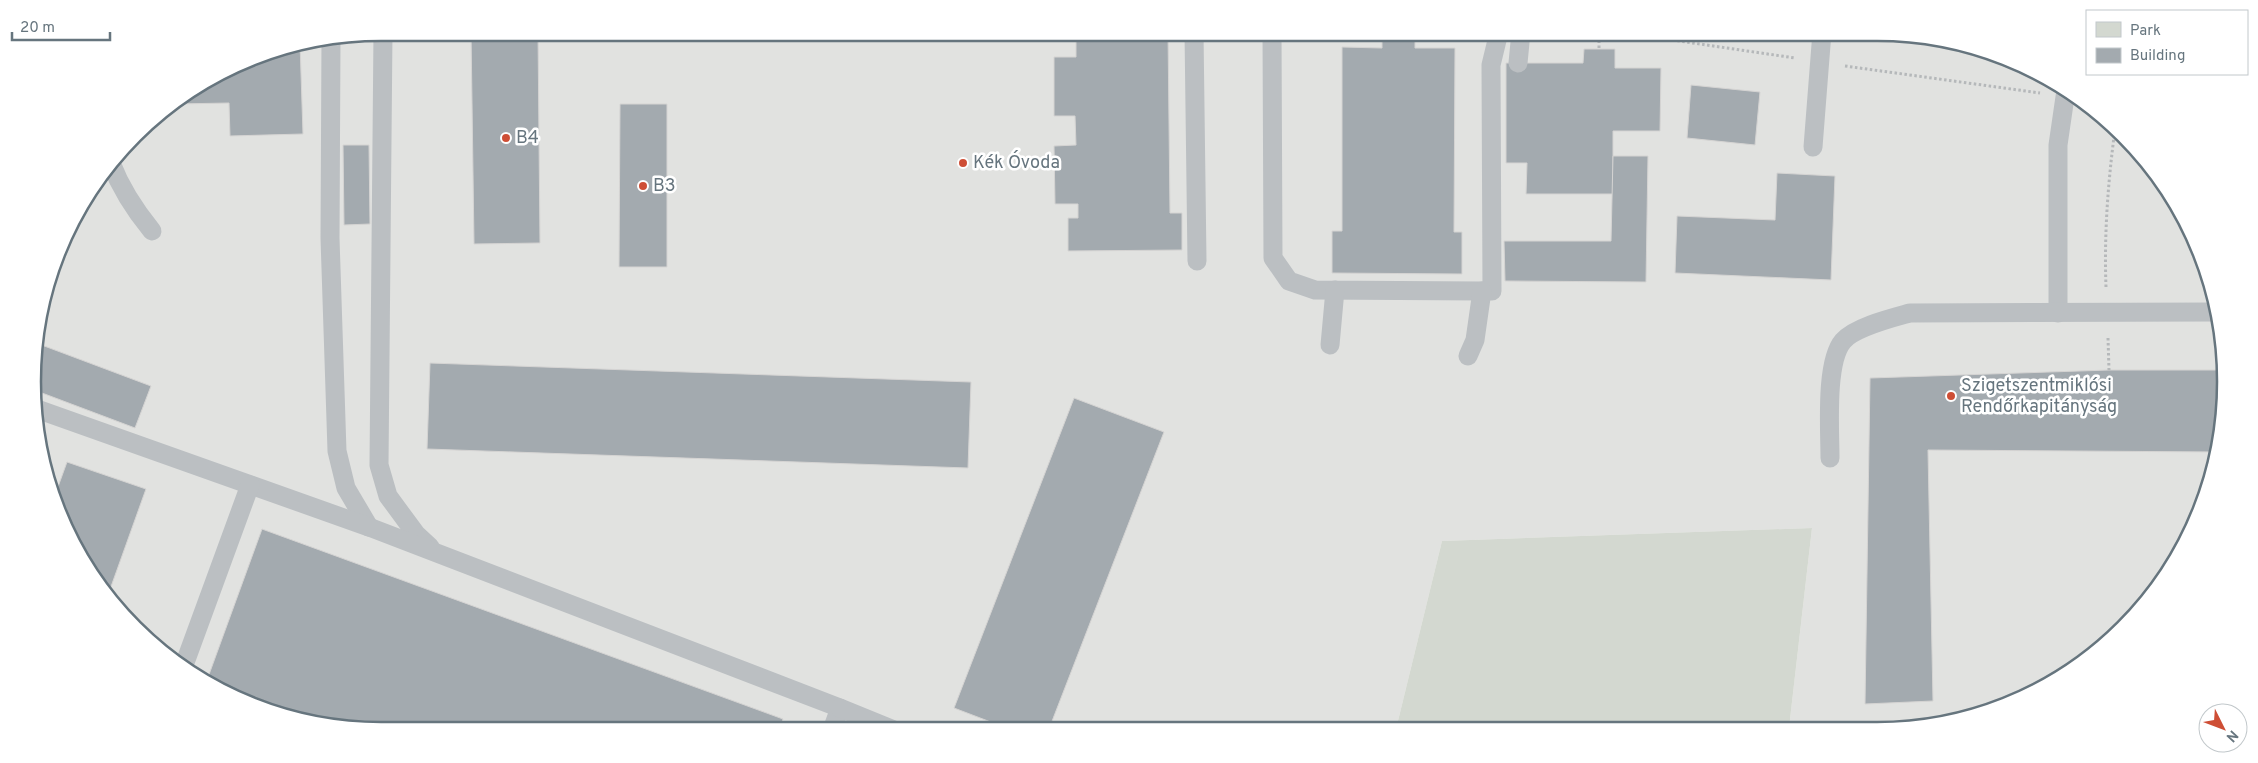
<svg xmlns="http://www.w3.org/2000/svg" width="2258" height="763" viewBox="0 0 2258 763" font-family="Overpass,sans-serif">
  <rect width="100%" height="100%" fill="#f3f3f0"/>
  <path fill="#e1e2e0" d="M382,32H1876L1967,44L2031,68L2089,104L2139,151L2179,207L2207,269L2222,336L2225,404L2214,472L2179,556L2107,644L2010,704L1922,728H1789L1812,528L1442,541L1396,729L382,730L291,719L187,672L135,628L91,576L44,472L33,405L35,336L69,227L105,169L151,119L248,59L314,39Z"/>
  <path fill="#d3d8d0" d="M1812,528L1789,728L1396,729L1442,541Z"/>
  <g fill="#a3aaaf" stroke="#d5d4d3">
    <path d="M471,32H538L540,243L474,244Z"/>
    <path d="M1076,32H1168L1170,213H1182V250L1068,251V218H1078V204H1055L1054,146L1076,145L1075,116H1054V57H1076Z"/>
    <path d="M1382,35H1415V48H1455L1454,232H1462V274L1332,273V231H1342V47L1382,48Z"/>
    <path d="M300,43L303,134L230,136L229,103L175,104L248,59Z"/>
    <path d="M1584,49H1615V68H1661L1660,131H1613V194H1526L1527,163H1506V63H1583Z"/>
    <path d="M1691,85L1760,92L1755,145L1687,138Z"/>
    <path d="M620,104H667V267H619Z"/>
    <path d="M343,145H369L370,224L344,225Z"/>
    <path d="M1613,156H1648L1646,282L1505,281L1504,241H1611Z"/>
    <path d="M1777,173L1835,176L1831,280L1675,273L1677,216L1775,220Z"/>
    <path d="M39,344L151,386L135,428L34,390L35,356Z"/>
    <path d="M430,363L971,382L968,468L427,449Z"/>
    <path d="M2109,370H2224L2225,404L2217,452L1928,450L1933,701L1865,704L1870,378Z"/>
    <path d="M1074,398L1164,432L1049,729H1009L954,708Z"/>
    <path d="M67,462L146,489L108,595L91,576L55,495Z"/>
    <path d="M262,529L783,719L779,730H382L291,719L207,680Z"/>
  </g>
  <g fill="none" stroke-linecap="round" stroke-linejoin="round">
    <g stroke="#b5b8ba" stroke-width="3" stroke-dasharray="2.5 2.5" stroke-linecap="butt">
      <path d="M1618,32L1795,58"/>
      <path d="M1399,36V32"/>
      <path d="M1599,48V32"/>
      <path d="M1845,66L2040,93"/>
      <path d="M2106,287C2104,234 2108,182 2115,129"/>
      <path d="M2108,338L2109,370"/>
    </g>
    <g stroke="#bbbfc2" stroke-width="19">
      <path d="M383,32L379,465L388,496L416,534L430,547"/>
      <path d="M1194,32L1197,261"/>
      <path d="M1272,32L1273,258L1289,281L1315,290L1482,291H1492L1491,65L1499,32"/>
      <path d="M331,37L330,238L337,451L346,488L369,527"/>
      <path d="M1518,63L1521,32"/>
      <path d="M1813,147L1822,32"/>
      <path d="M111,163C121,189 134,209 152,231"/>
      <path d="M2058,313V145L2066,90"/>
      <path d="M1330,345L1335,290"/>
      <path d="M1468,356L1475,340L1482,291"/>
      <path d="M34,408L369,527L840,708L832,730"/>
      <path d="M1830,458C1830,430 1825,362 1843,341C1855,327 1892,318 1910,313L2217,312"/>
      <path d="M183,668L250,485"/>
      <path d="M840,708L894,730"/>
    </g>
  </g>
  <g fill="#ce4e35" stroke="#fff" stroke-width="2">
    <circle cx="506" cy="138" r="5"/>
    <circle cx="963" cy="163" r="5"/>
    <circle cx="643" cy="186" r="5"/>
    <circle cx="1951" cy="396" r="5"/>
  </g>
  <g text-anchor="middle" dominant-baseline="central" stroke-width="5" stroke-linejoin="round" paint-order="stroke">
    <g font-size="18" fill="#66757e" stroke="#fff" text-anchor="start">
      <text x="516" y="138">B4</text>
      <text x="973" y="163">Kék Óvoda</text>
      <text x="653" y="186">B3</text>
      <text x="1961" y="386">Szigetszentmiklósi<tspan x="1961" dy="21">Rendőrkapitányság</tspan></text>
    </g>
  </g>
  <path d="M0 0H2258V763H0ZM381 41H1877A340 340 0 0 1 2217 381V382A340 340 0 0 1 1877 722H381A340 340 0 0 1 41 382V381A340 340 0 0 1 381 41Z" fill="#fff" fill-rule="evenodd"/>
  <path fill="none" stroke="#66757e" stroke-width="2.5" d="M381 41H1877A340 340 0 0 1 2217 381V382A340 340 0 0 1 1877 722H381A340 340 0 0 1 41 382V381A340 340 0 0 1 381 41Z"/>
  <rect x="2086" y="10" width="162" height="65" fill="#ffffff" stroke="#c2c8cb"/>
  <rect x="2096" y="22" width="25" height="15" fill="#d3d8d0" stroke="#c2c8cb"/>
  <text x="2130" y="35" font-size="15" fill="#66757e">Park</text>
  <rect x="2096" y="48" width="25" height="15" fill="#a3aaaf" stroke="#c2c8cb"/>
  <text x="2130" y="60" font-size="15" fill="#66757e">Building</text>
  <g transform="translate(2223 728) rotate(132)"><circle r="24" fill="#ffffff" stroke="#c2c8cb"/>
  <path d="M0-4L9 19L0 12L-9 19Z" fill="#ce4e35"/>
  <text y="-8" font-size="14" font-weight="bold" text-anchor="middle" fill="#66757e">N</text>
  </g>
  <path d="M12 32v8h98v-8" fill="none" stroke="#66757e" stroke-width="2.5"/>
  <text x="20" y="32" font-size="15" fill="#66757e" stroke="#ffffff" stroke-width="4" paint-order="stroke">20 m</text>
</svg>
